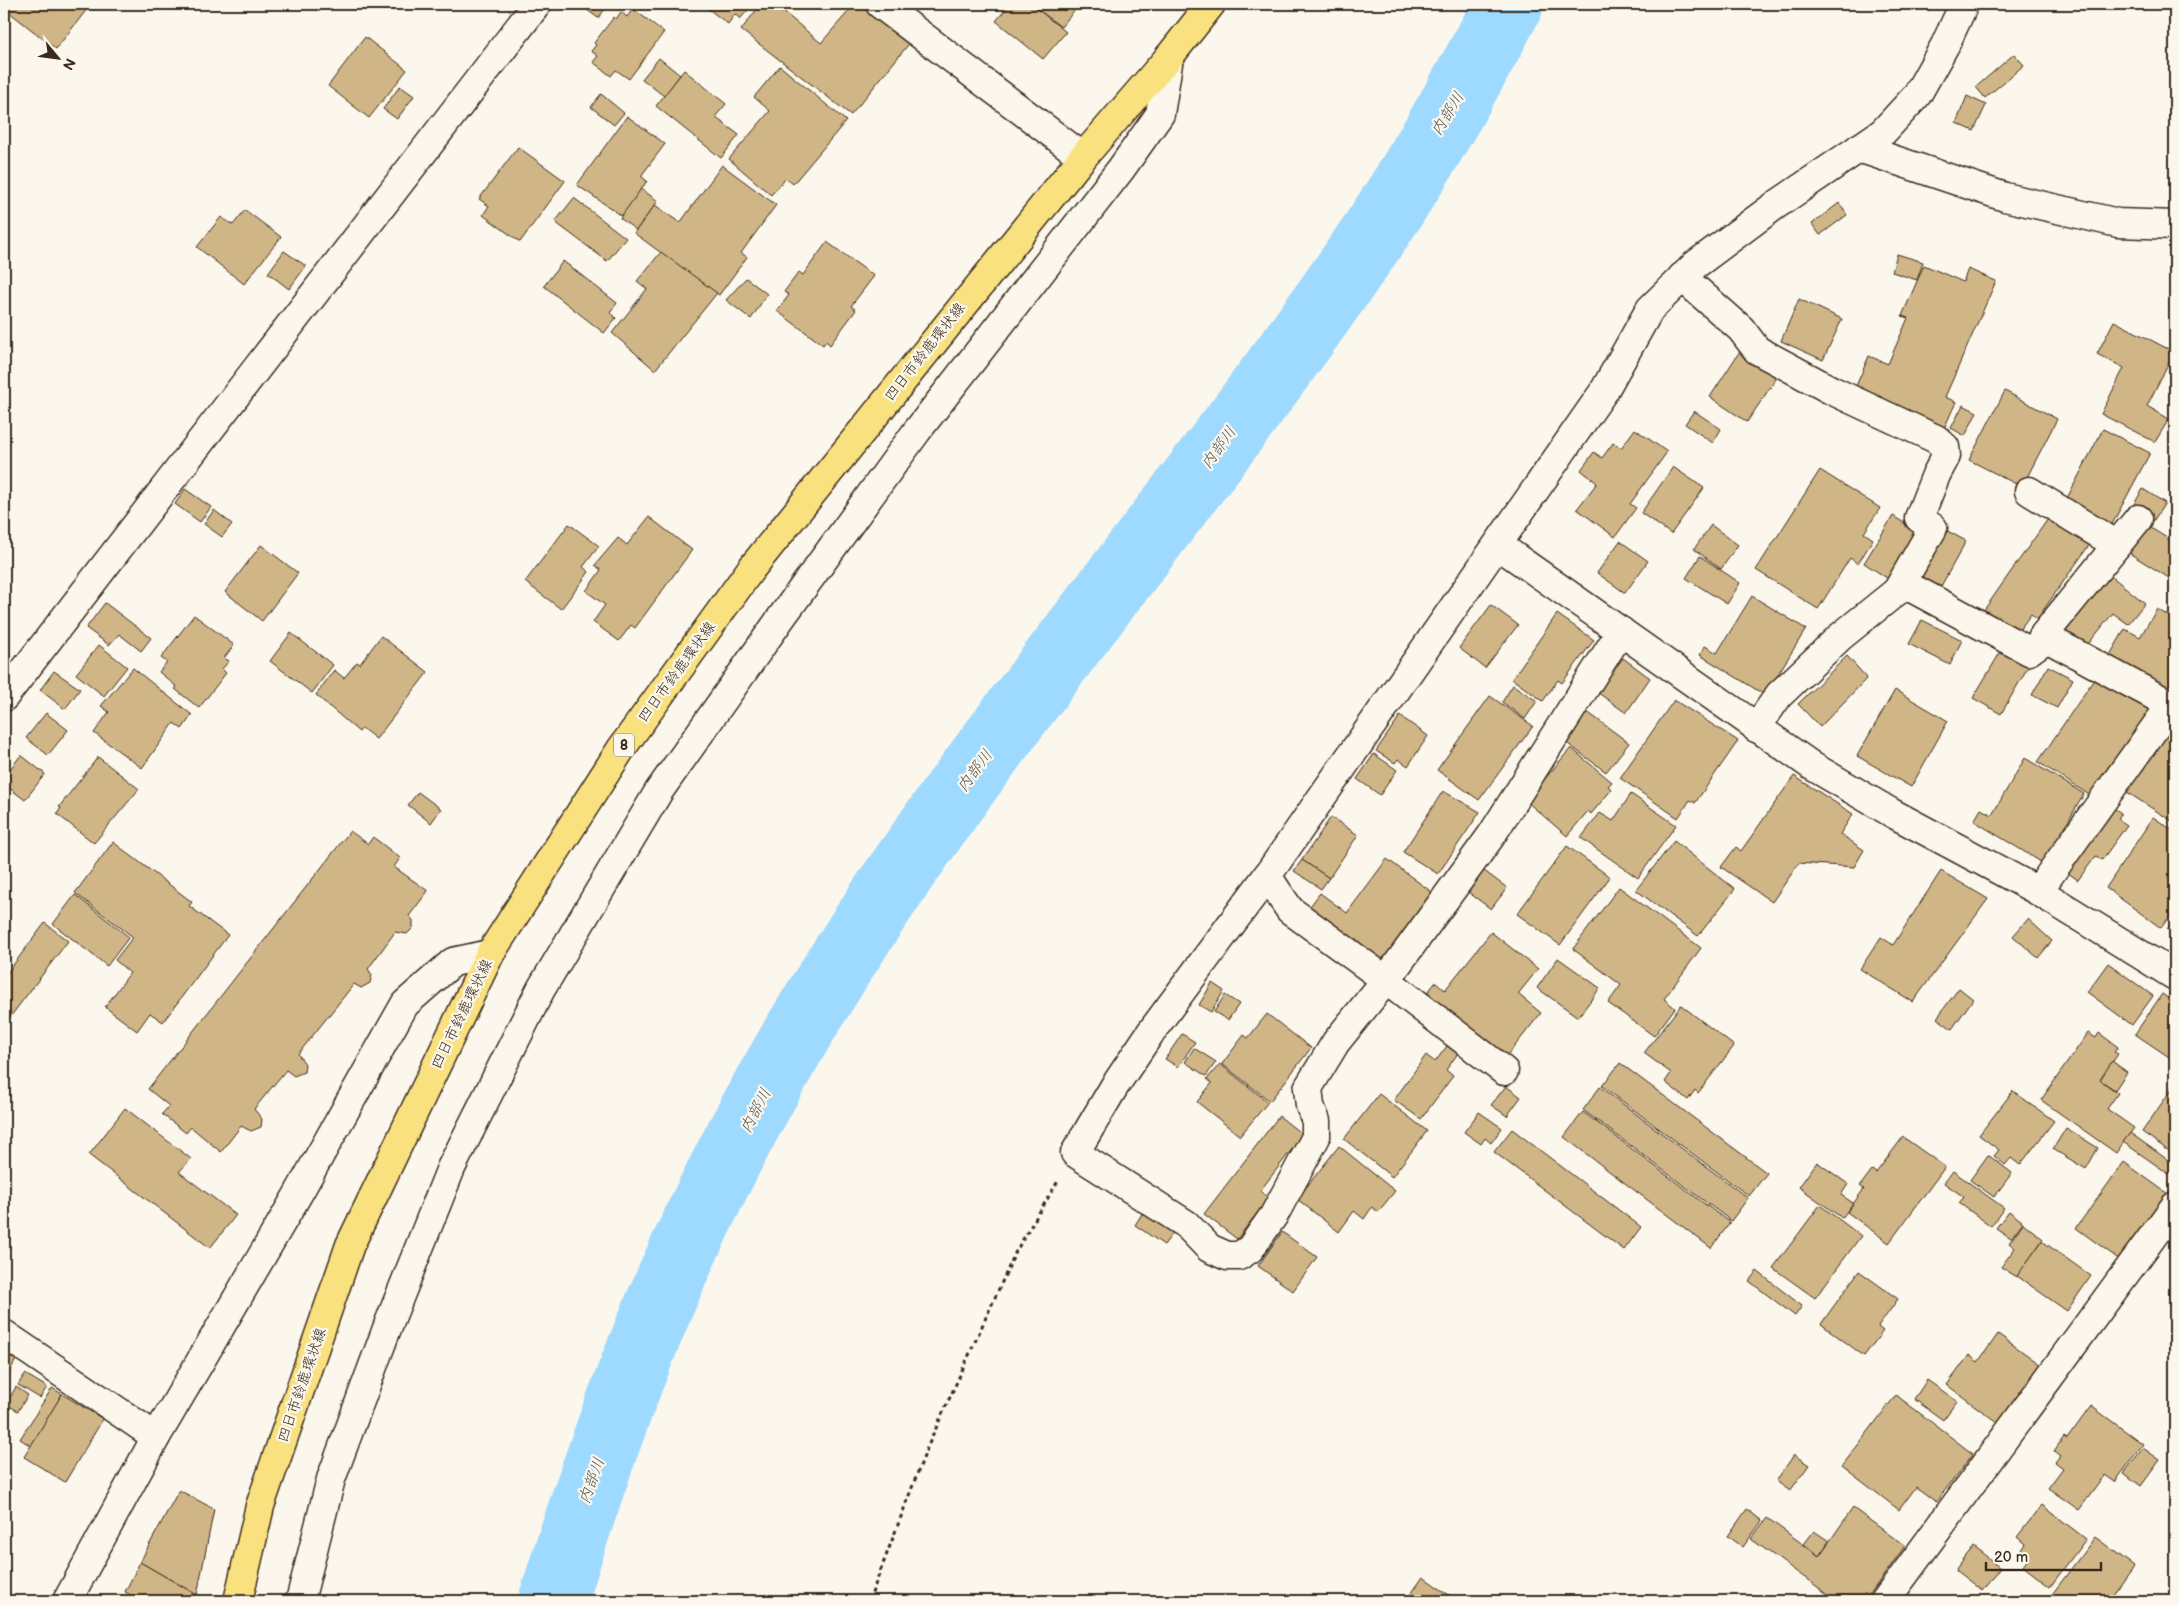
<svg xmlns="http://www.w3.org/2000/svg" width="2179" height="1605" viewBox="0 0 2179 1605" font-family="'Balsamiq Sans','Klee One',sans-serif">
  <rect width="100%" height="100%" fill="#fbf7ec"/>
  <filter id="ink" filterUnits="userSpaceOnUse"><feTurbulence type="fractalNoise" baseFrequency=".02" numOctaves="2"/><feDisplacementMap in="SourceGraphic" scale="10" xChannelSelector="R" yChannelSelector="G"/><feConvolveMatrix kernelMatrix="1 2 1 2 8 2 1 2 1" color-interpolation-filters="sRGB"/></filter>
  <g filter="url(#ink)">
    <g fill="none" stroke-linecap="round" stroke-linejoin="round">
      <path stroke="#9ed9ff" stroke-width="69" d="M553,1601C590,1481 632,1363 684,1249C752,1101 838,959 932,828C1076,626 1237,436 1376,231C1425,158 1468,81 1509,4"/>
    </g>
    <g fill="#d0b686" stroke="#3b2a1e">
      <path d="M4,4H91L56,49L4,8Z"/>
      <path d="M579,4H609L598,18Z"/>
      <path d="M702,4H753L740,19L735,14L728,24Z"/>
      <path d="M761,4H774L821,43L855,4H865L912,40L851,115L741,30Z"/>
      <path d="M1010,4H1031L1066,32L1043,59L996,21Z"/>
      <path d="M1031,4H1080L1061,27Z"/>
      <path d="M633,9L664,32L629,79L616,70L611,76L593,62L598,56L591,51L596,45L594,43L614,17L616,19L621,12L627,17Z"/>
      <path d="M365,37L407,70L369,118L328,86Z"/>
      <path d="M2014,54L2024,65L1985,98L1976,87Z"/>
      <path d="M659,58L680,75L664,96L642,79Z"/>
      <path d="M780,66L846,121L793,184L786,178L771,195L729,159L770,111L754,97Z"/>
      <path d="M684,70L726,104L715,117L739,135L721,158L656,106Z"/>
      <path d="M400,86L414,96L397,119L383,109Z"/>
      <path d="M601,94L624,113L614,125L591,107Z"/>
      <path d="M1967,96L1986,105L1974,131L1956,123Z"/>
      <path d="M627,116L665,144L641,176L647,181L622,216L577,185Z"/>
      <path d="M518,147L565,181L520,242L483,215L489,206L479,199Z"/>
      <path d="M722,165L776,205L741,253L747,257L719,295L634,233L655,205L680,223Z"/>
      <path d="M641,189L658,201L636,230L620,218Z"/>
      <path d="M574,198L626,238L607,261L555,222Z"/>
      <path d="M1839,203L1847,215L1820,235L1812,224Z"/>
      <path d="M245,210L281,237L244,284L197,247L221,217L233,225Z"/>
      <path d="M827,242L874,276L851,306L856,310L830,345L826,341L823,345L777,311L789,295L784,292L799,272L803,275Z"/>
      <path d="M284,251L306,266L289,289L268,273Z"/>
      <path d="M661,252L717,293L655,370L612,333L647,289L637,281Z"/>
      <path d="M1897,254L1923,262L1917,280L1892,272Z"/>
      <path d="M563,261L617,303L610,313L616,318L604,333L544,286Z"/>
      <path d="M1924,265L1963,282L1968,269L1996,281L1945,397L1956,402L1942,433L1853,393L1869,356L1888,364L1908,318L1902,316Z"/>
      <path d="M746,278L767,294L751,319L726,300Z"/>
      <path d="M1799,299L1842,319L1823,360L1781,341Z"/>
      <path d="M2114,321L2174,352L2147,406L2169,419L2155,442L2101,414L2124,368L2097,354Z"/>
      <path d="M1740,351L1778,376L1747,422L1710,397Z"/>
      <path d="M2005,391L2057,419L2022,487L1969,460Z"/>
      <path d="M1963,405L1977,412L1965,436L1951,428Z"/>
      <path d="M1694,411L1721,429L1713,443L1685,424Z"/>
      <path d="M1635,429L1667,452L1630,504L1636,508L1615,537L1577,509L1597,483L1581,470L1594,452L1602,458L1613,443L1621,448Z"/>
      <path d="M2103,429L2150,453L2110,528L2064,504Z"/>
      <path d="M1673,467L1704,488L1671,534L1641,513Z"/>
      <path d="M1820,470L1880,508L1864,533L1873,539L1858,564L1850,558L1818,609L1756,570Z"/>
      <path d="M185,489L211,507L200,522L175,504Z"/>
      <path d="M2143,489L2165,503L2152,523L2131,509Z"/>
      <path d="M2175,501V516L2169,513Z"/>
      <path d="M214,510L232,524L222,537L204,524Z"/>
      <path d="M1893,516L1920,533L1890,580L1864,563Z"/>
      <path d="M2050,516L2090,544L2037,619L2031,614L2017,633L1984,610Z"/>
      <path d="M649,517L692,550L635,628L631,625L619,641L593,622L605,605L586,591L601,570L595,565L618,538L627,545Z"/>
      <path d="M569,524L599,546L583,567L589,572L561,609L525,582Z"/>
      <path d="M1711,525L1738,545L1721,569L1694,549Z"/>
      <path d="M2146,525L2175,543V567L2169,578L2129,553Z"/>
      <path d="M1940,527L1966,541L1940,588L1914,574Z"/>
      <path d="M1620,541L1648,561L1625,593L1597,573Z"/>
      <path d="M261,545L298,573L262,621L225,592Z"/>
      <path d="M1700,556L1740,583L1727,604L1686,578Z"/>
      <path d="M2106,572L2145,603L2128,624L2113,613L2085,648L2061,629Z"/>
      <path d="M1752,596L1806,629L1765,695L1700,655L1705,646L1717,653Z"/>
      <path d="M105,603L151,638L141,651L119,634L109,645L86,628Z"/>
      <path d="M1491,605L1518,625L1485,668L1459,648Z"/>
      <path d="M2157,609L2175,620V694L2110,655L2125,629L2140,637Z"/>
      <path d="M1557,614L1594,640L1562,683L1558,680L1543,701L1512,679Z"/>
      <path d="M194,615L234,645L224,658L229,661L222,669L226,673L199,708L175,689L177,687L159,672L167,662L161,658Z"/>
      <path d="M1922,620L1962,640L1950,665L1909,644Z"/>
      <path d="M291,633L333,665L312,693L270,661Z"/>
      <path d="M381,636L428,672L376,739L362,728L359,732L316,695L334,670L344,678L357,662L360,664Z"/>
      <path d="M99,645L127,667L104,696L76,674Z"/>
      <path d="M2001,651L2028,667L2001,714L1973,698Z"/>
      <path d="M1847,656L1867,678L1820,727L1798,704Z"/>
      <path d="M1623,658L1650,678L1626,713L1597,692Z"/>
      <path d="M2048,666L2073,679L2057,708L2032,695Z"/>
      <path d="M133,668L192,715L182,729L174,723L142,768L94,733L109,712L101,706Z"/>
      <path d="M54,671L80,689L65,709L40,690Z"/>
      <path d="M2097,675L2152,711L2094,798L2038,762Z"/>
      <path d="M1513,685L1537,701L1525,719L1502,702Z"/>
      <path d="M1895,690L1948,721L1911,787L1857,756Z"/>
      <path d="M1490,696L1533,726L1479,800L1437,770Z"/>
      <path d="M1674,700L1738,741L1695,803L1690,800L1678,818L1620,778Z"/>
      <path d="M1586,711L1629,743L1606,772L1564,741Z"/>
      <path d="M46,713L68,730L48,755L26,738Z"/>
      <path d="M1400,716L1428,736L1408,766L1398,759L1395,763L1376,751Z"/>
      <path d="M2159,729L2175,739V823L2122,789Z"/>
      <path d="M1571,748L1612,782L1608,786L1612,789L1591,814L1588,811L1567,836L1526,801Z"/>
      <path d="M1374,754L1397,770L1380,795L1357,779Z"/>
      <path d="M21,755L45,774L25,800L4,784V777Z"/>
      <path d="M98,757L139,789L94,843L57,814L61,808L59,807Z"/>
      <path d="M2025,758L2084,794L2063,830L2070,833L2046,865L1974,821L1981,809L1992,815Z"/>
      <path d="M1794,776L1853,814L1840,834L1864,850L1854,867L1799,863L1772,902L1721,867L1736,847L1741,851Z"/>
      <path d="M1443,791L1480,812L1438,874L1403,852Z"/>
      <path d="M418,792L441,809L431,823L408,805Z"/>
      <path d="M1631,794L1676,825L1638,878L1581,838L1600,813L1613,821Z"/>
      <path d="M2107,803L2121,813L2118,819L2127,825L2102,860L2096,856L2078,880L2061,868Z"/>
      <path d="M1331,817L1358,835L1329,878L1302,860Z"/>
      <path d="M2153,817L2175,832V909L2161,928L2106,888Z"/>
      <path d="M350,831L368,844L373,837L400,858L394,867L428,891L409,916L413,920V928L407,934L395,932L368,969L372,975L370,983L361,988L354,984L298,1054L305,1064L304,1072L294,1076L286,1070L254,1109L262,1119L261,1127L251,1131L241,1126L221,1152L191,1127L186,1133L162,1114L169,1106L148,1089Z"/>
      <path d="M1674,841L1735,889L1698,936L1636,890Z"/>
      <path d="M113,842L192,902L189,906L228,935L163,1022L150,1013L137,1031L105,1007L130,973L115,960L133,937L75,893Z"/>
      <path d="M1567,846L1610,877L1560,945L1517,914Z"/>
      <path d="M1387,859L1433,893L1378,967L1305,913L1320,893L1347,913Z"/>
      <path d="M1302,860L1329,878L1321,889L1294,871Z"/>
      <path d="M1483,870L1507,888L1491,909L1468,892Z"/>
      <path d="M1941,871L1988,899L1913,1002L1860,969L1881,937L1893,945Z"/>
      <path d="M1619,887L1701,948L1664,999L1675,1008L1654,1036L1608,1003L1621,985L1573,949Z"/>
      <path d="M75,895L129,937L107,966L53,924Z"/>
      <path d="M2028,919L2052,941L2038,958L2013,936Z"/>
      <path d="M2175,919V937L2167,929Z"/>
      <path d="M45,923L68,941L4,1025V977Z"/>
      <path d="M1491,932L1538,969L1518,994L1541,1013L1502,1062L1430,1008L1436,1000L1427,993L1436,982L1445,990Z"/>
      <path d="M1558,958L1600,988L1578,1017L1537,988Z"/>
      <path d="M2108,963L2153,996L2132,1025L2087,992Z"/>
      <path d="M1212,983L1224,991L1211,1012L1199,1005Z"/>
      <path d="M1959,988L1973,999L1952,1029L1937,1018Z"/>
      <path d="M2162,994L2175,1003V1061L2135,1034Z"/>
      <path d="M1225,995L1239,1004L1228,1020L1214,1012Z"/>
      <path d="M1681,1005L1734,1046L1698,1093L1695,1090L1688,1100L1665,1082L1671,1073L1644,1053Z"/>
      <path d="M1267,1014L1311,1048L1270,1101L1222,1064L1244,1035L1248,1038Z"/>
      <path d="M2088,1033L2096,1038L2099,1033L2118,1047L2114,1052L2118,1054L2100,1080L2118,1093L2107,1109L2134,1128L2116,1153L2041,1100Z"/>
      <path d="M1182,1034L1195,1042L1178,1067L1165,1059Z"/>
      <path d="M1450,1042L1461,1049L1446,1070L1453,1076L1421,1119L1394,1100L1426,1055L1435,1062Z"/>
      <path d="M1194,1048L1216,1062L1206,1076L1185,1062Z"/>
      <path d="M2112,1061L2127,1072L2115,1090L2100,1080Z"/>
      <path d="M1620,1063L1767,1173L1749,1196L1602,1086Z"/>
      <path d="M1220,1064L1268,1102L1240,1136L1197,1102L1212,1083L1207,1079Z"/>
      <path d="M2175,1084V1155L2142,1132Z"/>
      <path d="M1506,1086L1521,1097L1507,1116L1491,1105Z"/>
      <path d="M1600,1087L1748,1198L1731,1221L1583,1110Z"/>
      <path d="M2013,1091L2054,1121L2020,1165L2011,1158L2005,1165L1994,1156L1999,1150L1979,1135Z"/>
      <path d="M1379,1094L1427,1131L1392,1177L1344,1139Z"/>
      <path d="M125,1108L191,1159L179,1172L236,1215L210,1248L89,1155Z"/>
      <path d="M1479,1112L1502,1128L1491,1143L1485,1138L1481,1144L1464,1132Z"/>
      <path d="M1583,1112L1730,1223L1711,1248L1564,1137Z"/>
      <path d="M1279,1116L1303,1135L1260,1191L1269,1198L1237,1239L1204,1214Z"/>
      <path d="M2066,1128L2098,1148L2086,1169L2053,1149Z"/>
      <path d="M1512,1129L1641,1227L1624,1250L1494,1152Z"/>
      <path d="M2130,1133L2175,1165L2169,1174L2123,1142Z"/>
      <path d="M1903,1137L1945,1167L1889,1243L1847,1212L1864,1189L1860,1186L1872,1170L1876,1173Z"/>
      <path d="M1339,1146L1395,1191L1378,1212L1372,1207L1364,1219L1354,1211L1339,1232L1297,1199Z"/>
      <path d="M1988,1155L2012,1173L1994,1197L1970,1180Z"/>
      <path d="M1817,1162L1848,1184L1841,1195L1853,1203L1842,1218L1799,1187Z"/>
      <path d="M2124,1162L2168,1194L2120,1260L2076,1228Z"/>
      <path d="M1953,1171L2004,1208L1991,1226L1959,1203L1964,1197L1944,1183Z"/>
      <path d="M1820,1205L1861,1236L1815,1298L1773,1268Z"/>
      <path d="M1145,1209L1175,1230L1164,1245L1135,1225Z"/>
      <path d="M2009,1211L2023,1222L2011,1238L1996,1228Z"/>
      <path d="M2023,1223L2043,1239L2017,1277L2001,1267L2015,1248L2009,1243Z"/>
      <path d="M1282,1232L1317,1257L1293,1291L1258,1266Z"/>
      <path d="M2042,1241L2091,1276L2067,1311L2017,1276Z"/>
      <path d="M1757,1271L1802,1306L1795,1316L1749,1281Z"/>
      <path d="M1859,1271L1898,1299L1878,1327L1883,1331L1864,1356L1821,1324Z"/>
      <path d="M1998,1334L2041,1365L1998,1423L1947,1385L1969,1355L1978,1362Z"/>
      <path d="M4,1353L16,1360L4,1381Z"/>
      <path d="M25,1374L47,1387L40,1398L18,1385Z"/>
      <path d="M1927,1380L1957,1401L1943,1420L1914,1399Z"/>
      <path d="M16,1387L28,1395L18,1411L6,1404Z"/>
      <path d="M52,1388L62,1394L31,1446L20,1439Z"/>
      <path d="M62,1394L103,1419L65,1482L24,1457Z"/>
      <path d="M1896,1395L1973,1454L1936,1502L1916,1487L1899,1510L1842,1466Z"/>
      <path d="M2091,1406L2143,1444L2115,1482L2105,1475L2079,1510L2048,1488L2063,1468L2055,1462L2060,1456L2054,1451L2064,1437L2067,1439Z"/>
      <path d="M2143,1448L2160,1460L2141,1486L2124,1473Z"/>
      <path d="M1794,1455L1809,1465L1790,1491L1776,1481Z"/>
      <path d="M179,1490L214,1509L197,1595L140,1562Z"/>
      <path d="M2042,1505L2086,1539L2050,1587L2023,1566L2029,1558L2020,1551L2025,1544L2017,1537Z"/>
      <path d="M1853,1508L1905,1546L1865,1601H1837L1751,1539L1767,1518L1819,1556Z"/>
      <path d="M1747,1509L1762,1521L1743,1547L1728,1536Z"/>
      <path d="M1814,1531L1829,1541L1819,1556L1804,1544Z"/>
      <path d="M2095,1537L2134,1566L2109,1601H2047Z"/>
      <path d="M1973,1547L2000,1568L1982,1591L1955,1570Z"/>
      <path d="M140,1562L197,1595L195,1601H142L125,1592Z"/>
      <path d="M1423,1577L1452,1597L1449,1601H1406Z"/>
    </g>
    <g fill="none" stroke-linecap="round" stroke-linejoin="round">
      <g stroke="#3b2a1e" stroke-width="31">
        <g id="minor">
          <path d="M880,4L1083,157"/>
          <path d="M1859,148L2005,197L2118,223L2175,225"/>
          <path d="M1682,277L1741,329L1757,350L1831,390L1936,439L1945,447L1946,456L1936,475L1919,518L1933,528L1897,591"/>
          <path d="M2029,491L2117,545"/>
          <path d="M2138,519L2043,636L2175,707"/>
          <path d="M1498,545L1812,766L1892,813L2038,891L2175,976"/>
          <path d="M1621,631L1491,836L1386,980L1336,1042L1308,1088L1310,1106L1316,1121V1137L1274,1215L1250,1249L1239,1256H1227L1209,1248L1186,1224L1075,1153L1114,1087L1151,1032L1267,876L1604,391L1650,309L1695,265L1773,207L1883,132L1917,95L1945,45L1964,4"/>
          <path d="M4,697L537,4"/>
          <path d="M1756,728L1779,695L1840,637L1897,591L1908,586L2029,651L2047,638"/>
          <path d="M1267,876L1290,910L1386,980L1504,1071"/>
          <path d="M2038,891L2171,705"/>
          <path d="M4,1334L156,1437"/>
          <path d="M67,1601L156,1437L297,1196L405,1004L453,962L490,954"/>
          <path d="M300,1601L331,1479L389,1323L451,1168L541,989L659,791L781,618L917,431L1121,169L1160,114L1169,57"/>
          <path d="M1885,1601L2175,1206"/>
        </g>
      </g>
      <g stroke="#3b2a1e" stroke-width="31">
        <path id="major" d="M238,1601L260,1506L350,1245L490,954L621,749L751,569L1083,157L1169,57L1211,4"/>
      </g>
      <path stroke="#3b2a1e" stroke-width="3" stroke-dasharray="4 4" stroke-linecap="butt" d="M869,1601L927,1448L1016,1251L1058,1181"/>
      <use href="#minor" stroke="#fbf7ec" stroke-width="28"/>
      <use href="#major" stroke="#fae180" stroke-width="28"/>
    </g>
  </g>
  <g text-anchor="middle" dominant-baseline="central" stroke-width="4.5" stroke-linejoin="round" paint-order="stroke">
    <rect fill="#fbf7ec" stroke="#75685c" stroke-width="1" x="614" y="733.5" width="20" height="23" rx="4"/>
    <g font-size="14" font-weight="bold" fill="#3b2a1e">
      <text x="624" y="745">8</text>
    </g>
    <g font-size="15" fill="#3b2a1e" stroke="#fbf7ec">
      <text transform="translate(925 352) rotate(-52)">四日市鈴鹿環状線</text>
      <text transform="translate(677 672) rotate(-54)">四日市鈴鹿環状線</text>
      <text transform="translate(462 1014) rotate(-64)">四日市鈴鹿環状線</text>
      <text transform="translate(302 1385) rotate(-71)">四日市鈴鹿環状線</text>
    </g>
    <g font-size="16" font-style="italic" fill="#545656" stroke="#fbf7ec">
      <text transform="translate(1448 114) rotate(-58)">内部川</text>
      <text transform="translate(1219 448) rotate(-54)">内部川</text>
      <text transform="translate(975 771) rotate(-53)">内部川</text>
      <text transform="translate(756 1111) rotate(-62)">内部川</text>
      <text transform="translate(592 1481) rotate(-70)">内部川</text>
    </g>
  </g>
  <rect width="2179" height="1605" fill="none" stroke="#fbf7ec" stroke-width="20"/>
  <rect x="10" y="10" width="2159" height="1585" fill="none" stroke="#3b2a1e" stroke-width="2" filter="url(#ink)"/>
  <g transform="translate(58 58) rotate(119)" stroke="#fbf7ec" stroke-width="4" paint-order="stroke">
  <path d="M0-4L9 19L0 12L-9 19Z" fill="#3b2a1e"/>
  <text y="-8" font-size="14" font-weight="bold" text-anchor="middle" fill="#3b2a1e">N</text>
  </g>
  <path d="M1986 1562v8h115v-8" fill="none" stroke="#3b2a1e" stroke-width="2.5"/>
  <text x="1994" y="1562" font-size="15" fill="#3b2a1e" stroke="#fbf7ec" stroke-width="4" paint-order="stroke">20 m</text>
</svg>
